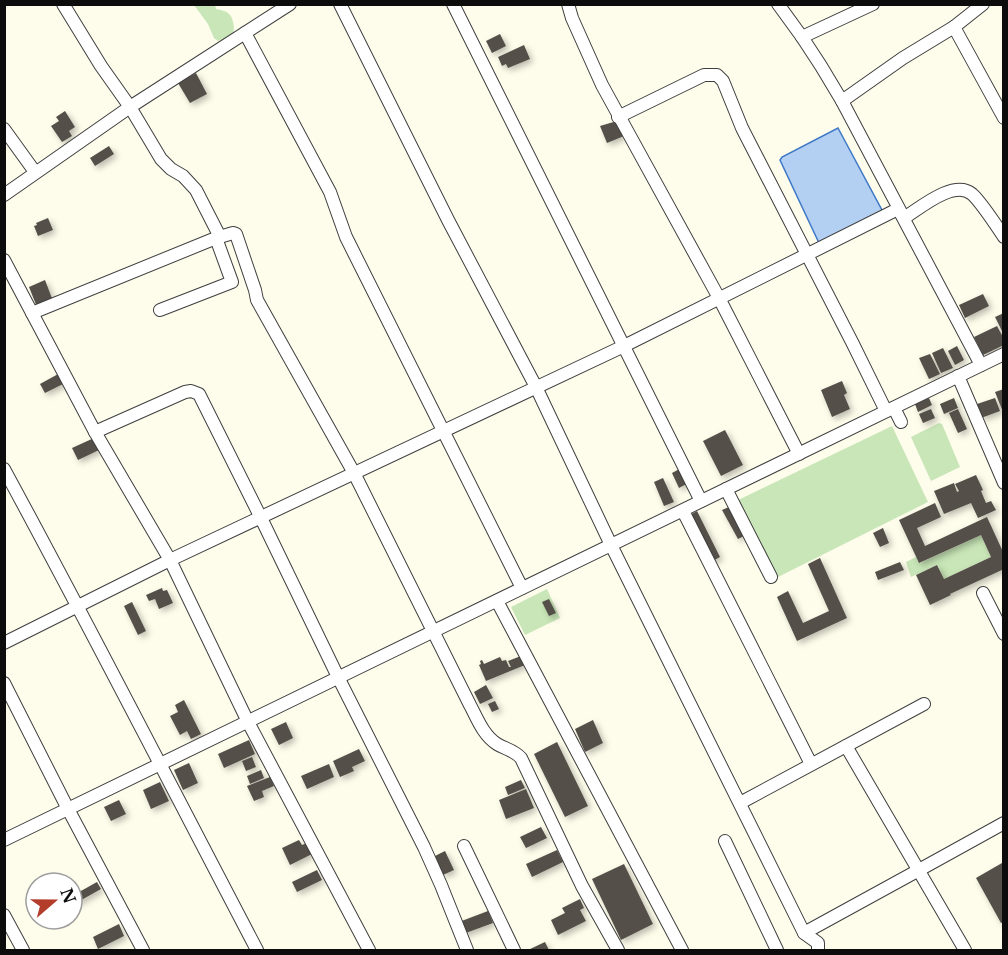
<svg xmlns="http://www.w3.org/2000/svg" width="1008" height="955" viewBox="0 0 1008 955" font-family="'Libre Baskerville',serif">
  <defs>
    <filter id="shadow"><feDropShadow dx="3" dy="3" stdDeviation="3" flood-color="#0004"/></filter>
  </defs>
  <rect width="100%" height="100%" fill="#fefdeb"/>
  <g fill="#c8e6b7">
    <path d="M194,5H215L216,9C221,10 227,11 230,15C233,19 236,30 232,35C229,38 223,40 218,41L214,38L208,24Z"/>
    <path d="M939,423L942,424L960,467L931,481L911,437Z"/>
    <path d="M892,426L928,502L776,578L736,501Z"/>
    <path d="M981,535L991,557L944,579L937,565L911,577L906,562L916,557L920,563Z"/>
    <path d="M547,589L560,618L525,635L511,607Z"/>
  </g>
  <path fill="#b3d0f3" stroke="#3e78c6" stroke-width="1.5" d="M838,128L883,212L819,243L780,160L782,157Z"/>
  <g fill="#544f49" filter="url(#shadow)">
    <path d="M500,34L506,46L492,53L486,41Z"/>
    <path d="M524,45L530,59L508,68L506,64L502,66L498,57Z"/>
    <path d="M196,73L207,94L190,103L178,83Z"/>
    <path d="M65,111L75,127L69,131L72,136L62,142L51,126L59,121L56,117Z"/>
    <path d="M617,121L624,136L607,143L600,126Z"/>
    <path d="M109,146L114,154L95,166L90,158Z"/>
    <path d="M48,218L53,230L38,236L34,226L37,225L36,223Z"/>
    <path d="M45,280L53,301L37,307L29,287Z"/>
    <path d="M983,294L989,306L965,318L959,305Z"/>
    <path d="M1004,313V335L995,317Z"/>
    <path d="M997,326L1004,339V345L983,355L974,337Z"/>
    <path d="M957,346L964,360L955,365L948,351Z"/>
    <path d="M943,348L953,368L941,373L932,353Z"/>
    <path d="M930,354L940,374L929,379L919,358Z"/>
    <path d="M60,373L65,383L45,393L40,384Z"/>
    <path d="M842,381L847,393L844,395L850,409L832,417L821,390Z"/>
    <path d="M1004,389V412H1003L995,392Z"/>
    <path d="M929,398L932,405L918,412L915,404Z"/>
    <path d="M954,398L958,408L944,414L940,404Z"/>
    <path d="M995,398L1000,411L981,418L977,404Z"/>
    <path d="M931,409L935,418L923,423L919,414Z"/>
    <path d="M958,409L967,429L958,433L949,413Z"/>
    <path d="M725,430L743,465L721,476L703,441Z"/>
    <path d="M94,438L99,450L78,460L72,448Z"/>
    <path d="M683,467L690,482L679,488L672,473Z"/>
    <path d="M976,475L983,490L981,491L986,503L991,501L996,510L978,518L971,503L944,514L934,491L954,483L957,492L959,491L955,484Z"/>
    <path d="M663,478L674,502L664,506L654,482Z"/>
    <path d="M935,503L941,517L917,528L925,546L987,517L1004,554V569L950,594L951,595L930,605L916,575L937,565L944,579L991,557L981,535L919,563L899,520Z"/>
    <path d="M729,507L744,536L738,539L722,510Z"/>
    <path d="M697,511L720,557L711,562L688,516Z"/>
    <path d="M883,528L889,543L880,547L873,533Z"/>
    <path d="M820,558L847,618L797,641L777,597L788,591L803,623L829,611L808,564Z"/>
    <path d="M900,562L904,570L878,580L875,572Z"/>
    <path d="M162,588L163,591L167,590L173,603L159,609L155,599L149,601L146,595Z"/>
    <path d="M549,599L556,613L549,616L542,602Z"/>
    <path d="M132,602L146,631L138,635L124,606Z"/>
    <path d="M521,656L525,665L486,681L479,665L481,664L480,661L482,660L484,664L500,657L502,661L506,660L509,667H511L508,661Z"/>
    <path d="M486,685L493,698L480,704L474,692Z"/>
    <path d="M184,700L201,734L191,739L187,731L180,735L170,716L178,712L175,705Z"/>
    <path d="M495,701L499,709L492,712L488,704Z"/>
    <path d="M593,720L603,743L585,752L575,729Z"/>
    <path d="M286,722L293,738L279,745L271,729Z"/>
    <path d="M249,740L255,754L224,768L218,754Z"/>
    <path d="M557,742L588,806L565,817L534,754Z"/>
    <path d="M359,749L365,761L352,767L354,771L340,777L333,761Z"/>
    <path d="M252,757L256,767L246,771L242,761Z"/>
    <path d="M189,763L198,783L183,790L174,770Z"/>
    <path d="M329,764L334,777L307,789L301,776Z"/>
    <path d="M261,770L264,778L250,784L247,776Z"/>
    <path d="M270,777L274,786L262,791L264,797L254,801L247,786Z"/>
    <path d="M521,780L525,788L508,795L505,787Z"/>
    <path d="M160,782L169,801L151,809L143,790Z"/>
    <path d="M526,789L534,808L506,819L499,800Z"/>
    <path d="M119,800L126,814L111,821L104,807Z"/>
    <path d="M541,827L547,838L526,848L520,837Z"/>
    <path d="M299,840L302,845L307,843L312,854L290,865L282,848Z"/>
    <path d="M557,850L563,862L532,877L526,864Z"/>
    <path d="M445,851L454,870L443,875L435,856Z"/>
    <path d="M1002,863L1004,865V922L1001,923L976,878Z"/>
    <path d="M624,864L653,924L621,940L592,879Z"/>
    <path d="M317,870L322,880L297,892L292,882Z"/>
    <path d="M97,882L101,889L76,903L72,896Z"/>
    <path d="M580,899L584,908L580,910L586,921L558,935L551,920L565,913L562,908Z"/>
    <path d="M488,911L493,923L463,934L459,922Z"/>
    <path d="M119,924L124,936L98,949L93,937Z"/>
    <path d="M545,942L549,950H528Z"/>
  </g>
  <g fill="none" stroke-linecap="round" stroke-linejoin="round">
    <g stroke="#3f3f3f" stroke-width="14">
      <g id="minor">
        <path d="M63,4L101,66L130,107L161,159L171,169L183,176L196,190L220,237"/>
        <path d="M340,4L448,220L536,387L611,545L804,933L818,943V950"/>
        <path d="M453,4L701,501"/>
        <path d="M568,4L572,18L602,85L719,298L799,454"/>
        <path d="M778,4L802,37L821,66L842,101L904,218L898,209"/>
        <path d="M954,27L1004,118"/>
        <path d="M245,33L330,192L346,237L354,253L522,588"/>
        <path d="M802,37L873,4"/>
        <path d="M842,101L903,58L954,27L983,4"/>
        <path d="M618,117L704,75H717L723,81L742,128L853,344L886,411"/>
        <path d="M4,129L35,172"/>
        <path d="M4,195L130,107L290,4"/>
        <path d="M900,212L981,365"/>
        <path d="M904,218C920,208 954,179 972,194C981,202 996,225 1004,237"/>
        <path d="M4,260L95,432L170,560L248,722L369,950"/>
        <path d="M160,310L232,282L216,238"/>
        <path d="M32,313L216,238L233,233L236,234L255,290L257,300L354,473L470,705C477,718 483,735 497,744C505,749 514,750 521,758L582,886L618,950"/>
        <path d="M958,376L1004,483"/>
        <path d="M894,408L901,422"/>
        <path d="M95,432L185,392L191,391L199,394L261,518L338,677L424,847L441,885L467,950"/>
        <path d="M4,469C91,629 173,790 257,950"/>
        <path d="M726,489L771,577"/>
        <path d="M683,511L811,764"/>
        <path d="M983,593L1004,634"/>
        <path d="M497,601L682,950"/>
        <path d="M4,643L170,560L624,346L898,209"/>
        <path d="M4,683L68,809L143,950"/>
        <path d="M846,746L965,950"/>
        <path d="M740,803L924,704"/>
        <path d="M4,840L1004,354"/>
        <path d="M725,841L777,950"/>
        <path d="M464,846L514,950"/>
        <path d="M4,915L23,950"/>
        <path d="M804,933L919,870L1004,823"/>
      </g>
    </g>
    <use href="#minor" stroke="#fff" stroke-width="12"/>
  </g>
  <rect width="1008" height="955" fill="none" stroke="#0c0c0c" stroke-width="12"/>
  <g transform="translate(54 901) rotate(70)"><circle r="28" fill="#ffffff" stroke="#9e9e9e" stroke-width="1.5"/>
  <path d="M0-4.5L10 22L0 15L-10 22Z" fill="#b43c2b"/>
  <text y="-9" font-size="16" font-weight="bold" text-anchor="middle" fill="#0c0c0c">N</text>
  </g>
</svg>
